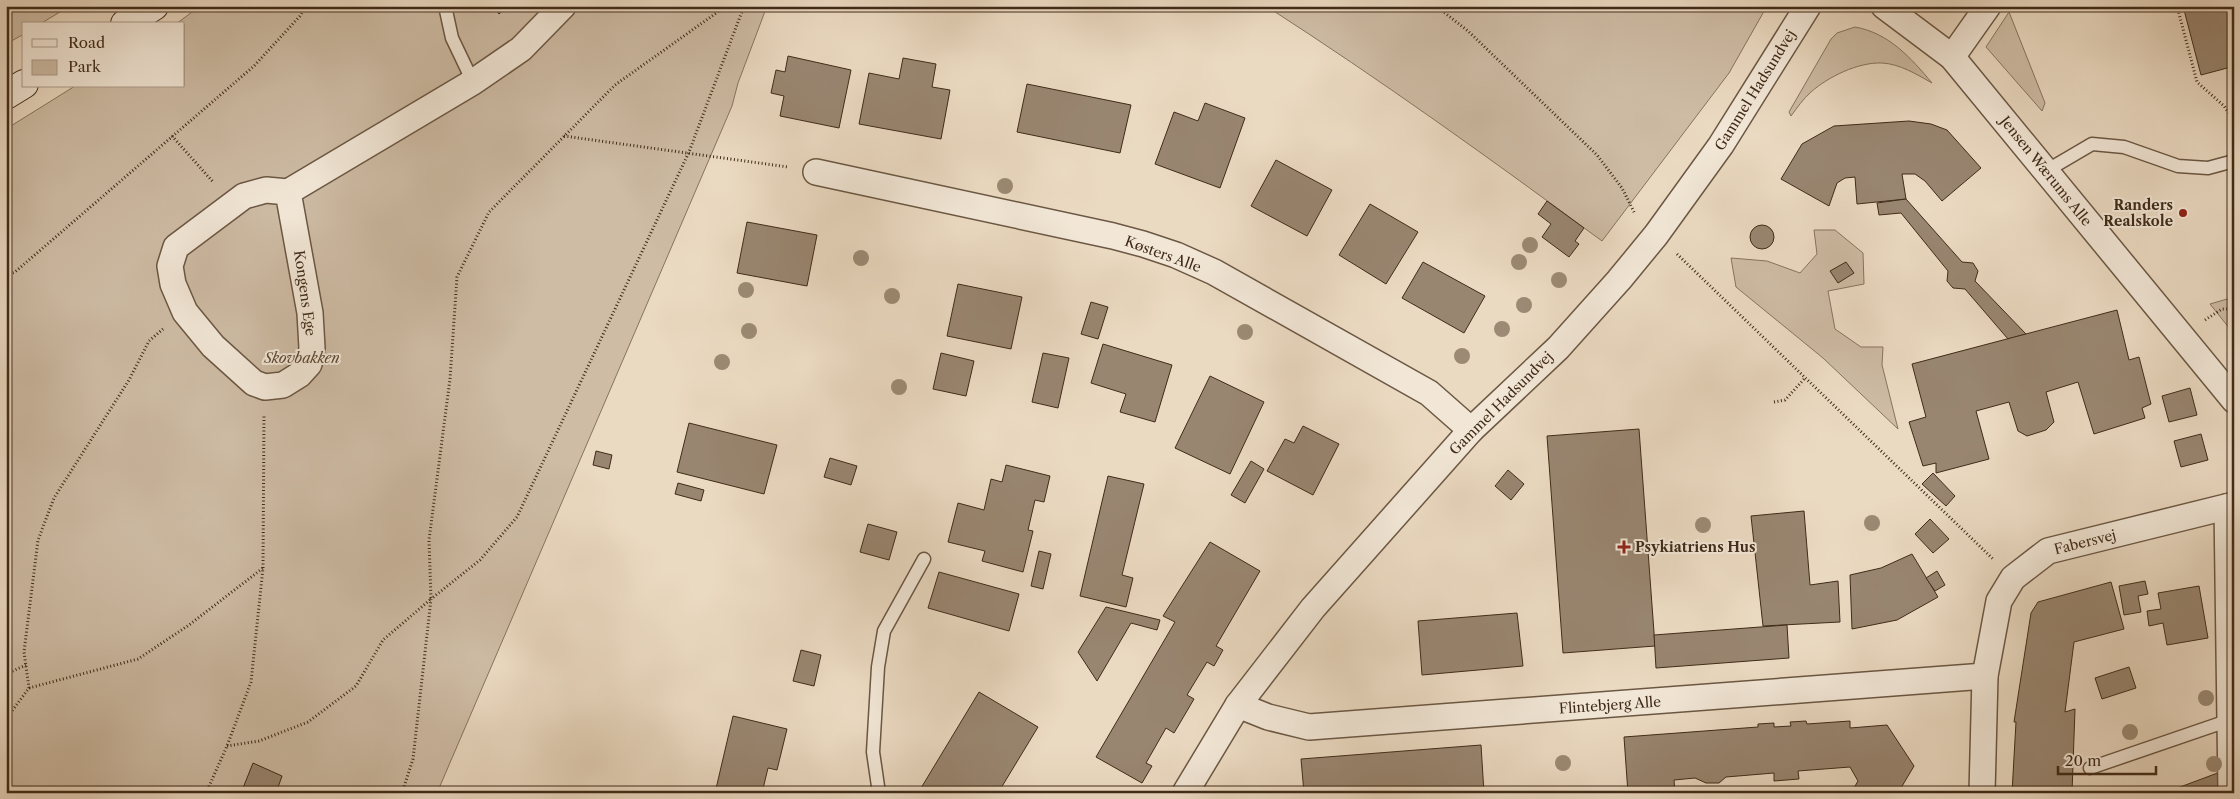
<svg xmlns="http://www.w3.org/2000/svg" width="2240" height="799" viewBox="0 0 2240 799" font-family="'Libre Caslon Text',serif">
  <rect width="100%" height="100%" fill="#ebdac2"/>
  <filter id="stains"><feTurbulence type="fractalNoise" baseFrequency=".004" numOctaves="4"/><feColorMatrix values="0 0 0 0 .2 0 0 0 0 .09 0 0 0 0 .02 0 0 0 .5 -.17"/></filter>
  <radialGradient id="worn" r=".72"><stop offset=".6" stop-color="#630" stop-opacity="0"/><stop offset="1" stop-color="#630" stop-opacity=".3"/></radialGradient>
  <g fill="#cebca5" stroke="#87745f">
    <path d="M6,6H70L40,24H24V34L6,44Z"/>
    <path d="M200,6H767L738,83L732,106L437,793H6V129L75,86H184V24H176Z"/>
    <path d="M1266,6H1767L1729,73L1602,241C1492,160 1381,80 1266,6Z"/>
    <path d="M2009,12L2045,103L2042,111L1986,47Z"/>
    <path d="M1855,27C1889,33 1911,58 1932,83C1916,74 1900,64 1882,63C1858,62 1828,77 1811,92C1803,99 1797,108 1791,116L1789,112L1831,39L1837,33Z"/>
    <path d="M1814,230H1835L1863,253L1864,284L1828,291L1835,329L1861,347H1883L1882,365L1898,429L1823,358L1736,287L1731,258L1767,261L1800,273L1817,254Z"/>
    <path d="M2234,297V334L2210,304Z"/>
  </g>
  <g fill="#998671" stroke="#402b19">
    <path d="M493,6H508L499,14Z"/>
    <path d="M2183,6H2234V77L2231,67L2201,75Z"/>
    <path d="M788,56L851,70L839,128L780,116L784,96L771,93L776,70L785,72Z"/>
    <path d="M903,58L936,64L932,87L950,90L941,139L859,124L869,73L899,79Z"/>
    <path d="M1027,84L1131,105L1120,153L1017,132Z"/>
    <path d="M1205,103L1245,118L1220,188L1155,164L1174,112L1198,121Z"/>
    <path d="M1909,121L1931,124L1947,130L1981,168L1942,201L1925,181L1915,174H1902L1906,199L1857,204L1855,177L1845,178L1837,183L1829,206L1781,179L1802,144L1834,126Z"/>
    <path d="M1276,160L1332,190L1307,236L1251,206Z"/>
    <path d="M1906,199L1962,262L1973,263L1978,271L1975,281L2026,334L2008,339L1965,289L1953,288L1947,281L1948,271L1901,213L1879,215L1877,203Z"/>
    <path d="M1547,201L1584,228L1575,241L1579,244L1569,257L1542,237L1551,224L1538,214Z"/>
    <path d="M1370,204L1418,232L1386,284L1339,255Z"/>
    <path d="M747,222L817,235L807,286L737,273Z"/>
    <circle cx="1762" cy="237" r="12"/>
    <path d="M1423,262L1485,296L1464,333L1402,298Z"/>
    <path d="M1846,262L1854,273L1838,283L1830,271Z"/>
    <path d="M958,284L1022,297L1011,349L947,336Z"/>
    <path d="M1091,302L1108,307L1098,339L1081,334Z"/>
    <path d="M2117,310L2129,360L2139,357L2151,404L2142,408L2145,418L2094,434L2078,382L2046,392L2054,422L2046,430L2027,436L2018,431L2009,402L1976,411L1989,459L1936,473V463L1923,466L1909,422L1926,417L1912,364Z"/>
    <path d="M1103,344L1172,365L1155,422L1120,412L1126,394L1091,383Z"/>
    <path d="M941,353L974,361L966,396L933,389Z"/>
    <path d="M1043,353L1069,358L1058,408L1032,402Z"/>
    <path d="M1210,376L1264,402L1230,474L1175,448Z"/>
    <path d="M2190,388L2197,415L2169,422L2162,396Z"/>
    <path d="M689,423L777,445L764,494L677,472Z"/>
    <path d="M1303,426L1339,444L1313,495L1267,471L1285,439L1294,443Z"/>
    <path d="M1639,429L1655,646L1563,653L1547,436Z"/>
    <path d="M2201,434L2208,460L2181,467L2174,441Z"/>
    <path d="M596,451L612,455L609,469L593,465Z"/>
    <path d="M830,458L857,466L851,485L824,477Z"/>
    <path d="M1251,461L1264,469L1245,503L1231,495Z"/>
    <path d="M1006,465L1050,476L1044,502L1035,500L1028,530L1033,531L1023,572L982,561L985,551L948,542L958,503L984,510L991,479L1002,482Z"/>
    <path d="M1508,470L1524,484L1511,500L1495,486Z"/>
    <path d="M1933,473L1955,496L1946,506L1922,484Z"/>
    <path d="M1108,476L1144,484L1122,575L1133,578L1126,607L1080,596Z"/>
    <path d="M678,483L704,490L701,501L675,494Z"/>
    <path d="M1804,511L1810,585L1838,581L1840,622L1763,626L1751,516Z"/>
    <path d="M1930,519L1949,539L1933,553L1915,534Z"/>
    <path d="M868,524L897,532L889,560L860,552Z"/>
    <path d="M1210,542L1260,571L1216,646L1223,650L1214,666L1207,662L1187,695L1194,699L1174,733L1166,728L1146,763L1152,766L1142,783L1096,757L1175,622L1163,616Z"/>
    <path d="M1039,551L1051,554L1043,589L1031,586Z"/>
    <path d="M1912,554L1938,597L1897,620L1852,629L1850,575L1881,568Z"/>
    <path d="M1937,571L1945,585L1935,591L1926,578Z"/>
    <path d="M939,572L1019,594L1009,631L928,608Z"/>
    <path d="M2145,581L2148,594L2138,596L2141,612L2124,615L2119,586Z"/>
    <path d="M2111,582L2124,629L2074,642L2065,712L2075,709L2072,793H2012L2016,722H2014L2031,613L2038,602Z"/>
    <path d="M2199,586L2208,638L2167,645L2163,623L2149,626L2147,611L2161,609L2158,593Z"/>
    <path d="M1106,607L1160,620L1157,630L1131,623L1097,681L1078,652Z"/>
    <path d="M1517,613L1523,666L1422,675L1418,621Z"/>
    <path d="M1787,625L1789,658L1656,668L1654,635Z"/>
    <path d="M801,650L821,655L814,686L793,681Z"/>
    <path d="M2129,667L2136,688L2102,699L2095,678Z"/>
    <path d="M979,692L1038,727L998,793H918Z"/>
    <path d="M733,716L787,729L777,770L768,768L762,793H715Z"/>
    <path d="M1806,721L1807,724L1850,721V728L1887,725L1914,766L1898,793H1851L1858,781L1850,767L1798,771L1799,779L1774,781V773L1726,777L1719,783H1706L1695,778L1674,780L1675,793H1628L1624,737L1758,727V724L1774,723V727L1791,726L1790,722Z"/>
    <path d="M1481,745L1484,793H1304L1301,759Z"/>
    <path d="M253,763L282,776L276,793H241Z"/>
    <path d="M2223,771V793H2164Z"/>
  </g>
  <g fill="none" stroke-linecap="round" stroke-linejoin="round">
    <g stroke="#6b5743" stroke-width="15">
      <g id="lane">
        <path d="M445,6L452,38L473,82"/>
        <path d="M2046,171L2092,144L2124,147L2178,166L2208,168L2234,161"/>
        <path d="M2090,768L2230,720"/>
        <path d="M879,793L873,752L878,667L884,631L924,559"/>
      </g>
    </g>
    <g stroke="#6b5743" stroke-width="28">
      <g id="street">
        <path d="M1884,6L1952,57L2234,400"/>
        <path d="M1952,57L1988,6"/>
        <path d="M816,172L1113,236L1143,244L1176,255L1214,272L1429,393L1471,430"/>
        <path d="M288,192L310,313L312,348L309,364L299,375L283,385L265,387L254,383L213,346L185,312L173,284L170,266L176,247L244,196L266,190L288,192L473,82L521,49L563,6"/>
        <path d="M2227,507L2231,793"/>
        <path d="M1238,705L1268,717L1309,727L1985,676"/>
        <path d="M1185,793L1238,705L1313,608L1471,430L1558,348L1619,280L1656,235L1721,145L1808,6"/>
        <path d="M1982,793L1985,676L1999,601L2013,578L2048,551L2234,505"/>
      </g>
    </g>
    <g stroke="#402b19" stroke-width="30">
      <g id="secondary">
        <path d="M125,24L154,6"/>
        <path d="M6,95L24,84"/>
      </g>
    </g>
    <g stroke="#402b19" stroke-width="3" stroke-dasharray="1 2.5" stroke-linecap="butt">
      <path d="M1436,6L1468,31L1597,155L1622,188L1635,214"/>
      <path d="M2177,6L2197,82L2224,106L2234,121"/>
      <path d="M6,10L13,6"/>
      <path d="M172,136L214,183"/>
      <path d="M564,136L788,167"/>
      <path d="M1677,254L1993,559"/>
      <path d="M6,275L15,272L254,66L300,16L306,6"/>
      <path d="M2205,320L2222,309H2234"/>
      <path d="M1774,402L1785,400L1805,378"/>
      <path d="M6,674L26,665"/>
      <path d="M29,688L138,659L189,625L263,568"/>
      <path d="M6,719L29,688L24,652L38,540L54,498L129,380L149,341L163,329"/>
      <path d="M227,746L259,741L308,722L356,686L383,640L431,599L429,540L450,379L457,277L489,212L615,85L726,6"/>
      <path d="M206,793L227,746L251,682L263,568L264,415"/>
      <path d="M402,793L413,759L431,599L480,560L517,517L689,152L744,6"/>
    </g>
    <use href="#lane" stroke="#f2e7d7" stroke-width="12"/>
    <use href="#street" stroke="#f2e7d7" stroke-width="25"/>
    <use href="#secondary" stroke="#f2e7d7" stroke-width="28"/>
  </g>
  <g fill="#9c8a74">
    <circle cx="1005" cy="186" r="8"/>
    <circle cx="1530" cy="245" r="8"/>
    <circle cx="861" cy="258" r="8"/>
    <circle cx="1519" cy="262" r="8"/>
    <circle cx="1559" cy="280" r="8"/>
    <circle cx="746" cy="290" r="8"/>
    <circle cx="892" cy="296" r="8"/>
    <circle cx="1524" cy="305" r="8"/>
    <circle cx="1502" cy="329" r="8"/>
    <circle cx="749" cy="331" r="8"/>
    <circle cx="1245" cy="332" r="8"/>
    <circle cx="1462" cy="356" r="8"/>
    <circle cx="722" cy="362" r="8"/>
    <circle cx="899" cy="387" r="8"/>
    <circle cx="1872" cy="523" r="8"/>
    <circle cx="1703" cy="525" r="8"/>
    <circle cx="2206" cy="698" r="8"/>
    <circle cx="2130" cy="732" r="8"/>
    <circle cx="1563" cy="763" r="8"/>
    <circle cx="2214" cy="764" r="8"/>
  </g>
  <g fill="#8f2418" stroke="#f2e7d7" stroke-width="2">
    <circle cx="2183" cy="213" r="5"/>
    <path d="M1621.5 539.5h5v5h5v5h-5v5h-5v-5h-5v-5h5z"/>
  </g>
  <g text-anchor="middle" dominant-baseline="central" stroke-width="4" stroke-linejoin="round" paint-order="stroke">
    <g font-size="14" fill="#402b19" stroke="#f2e7d7">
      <text transform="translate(1755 90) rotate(-58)">Gammel Hadsundvej</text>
      <text transform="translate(2046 171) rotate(51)">Jensen Wærums Alle</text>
      <text transform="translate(1163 254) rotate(20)">Køsters Alle</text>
      <text transform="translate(305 293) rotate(82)">Kongens Ege</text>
      <text transform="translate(1501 403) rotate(-45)">Gammel Hadsundvej</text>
      <text transform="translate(2085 542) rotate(-14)">Fabersvej</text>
      <text transform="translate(1610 705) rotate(-4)">Flintebjerg Alle</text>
    </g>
    <g font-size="14" font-weight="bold" fill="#402b19" stroke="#f2e7d7" text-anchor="end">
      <text x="2173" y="205">Randers<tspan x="2173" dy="16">Realskole</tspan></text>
      <text x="1635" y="547" text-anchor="start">Psykiatriens Hus</text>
    </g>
    <g font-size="14" font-style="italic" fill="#5c4835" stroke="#f2e7d7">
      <text x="302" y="358">Skovbakken</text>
    </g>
  </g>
  <rect width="2240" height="799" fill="none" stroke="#ebdac2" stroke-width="25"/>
  <rect x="8" y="8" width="2225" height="784" fill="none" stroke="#402b19" stroke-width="2.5"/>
  <rect x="12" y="12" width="2215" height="774" fill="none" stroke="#402b19"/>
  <rect x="22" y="22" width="162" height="65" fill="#f2e7d7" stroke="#ab9c8b"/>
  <rect x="32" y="39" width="25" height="8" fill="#f2e7d7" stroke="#ab9c8b"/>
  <text x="68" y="48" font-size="15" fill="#402b19">Road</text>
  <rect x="32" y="60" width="25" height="15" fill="#cebca5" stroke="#ab9c8b"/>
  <text x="68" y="72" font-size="15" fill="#402b19">Park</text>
  <path d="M2058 766v8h98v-8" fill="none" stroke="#402b19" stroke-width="2.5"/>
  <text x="2065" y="766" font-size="15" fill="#402b19" stroke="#f2e7d7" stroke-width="4" paint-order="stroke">20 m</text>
  <rect width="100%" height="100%" filter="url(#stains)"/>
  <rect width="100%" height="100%" fill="url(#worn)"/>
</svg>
